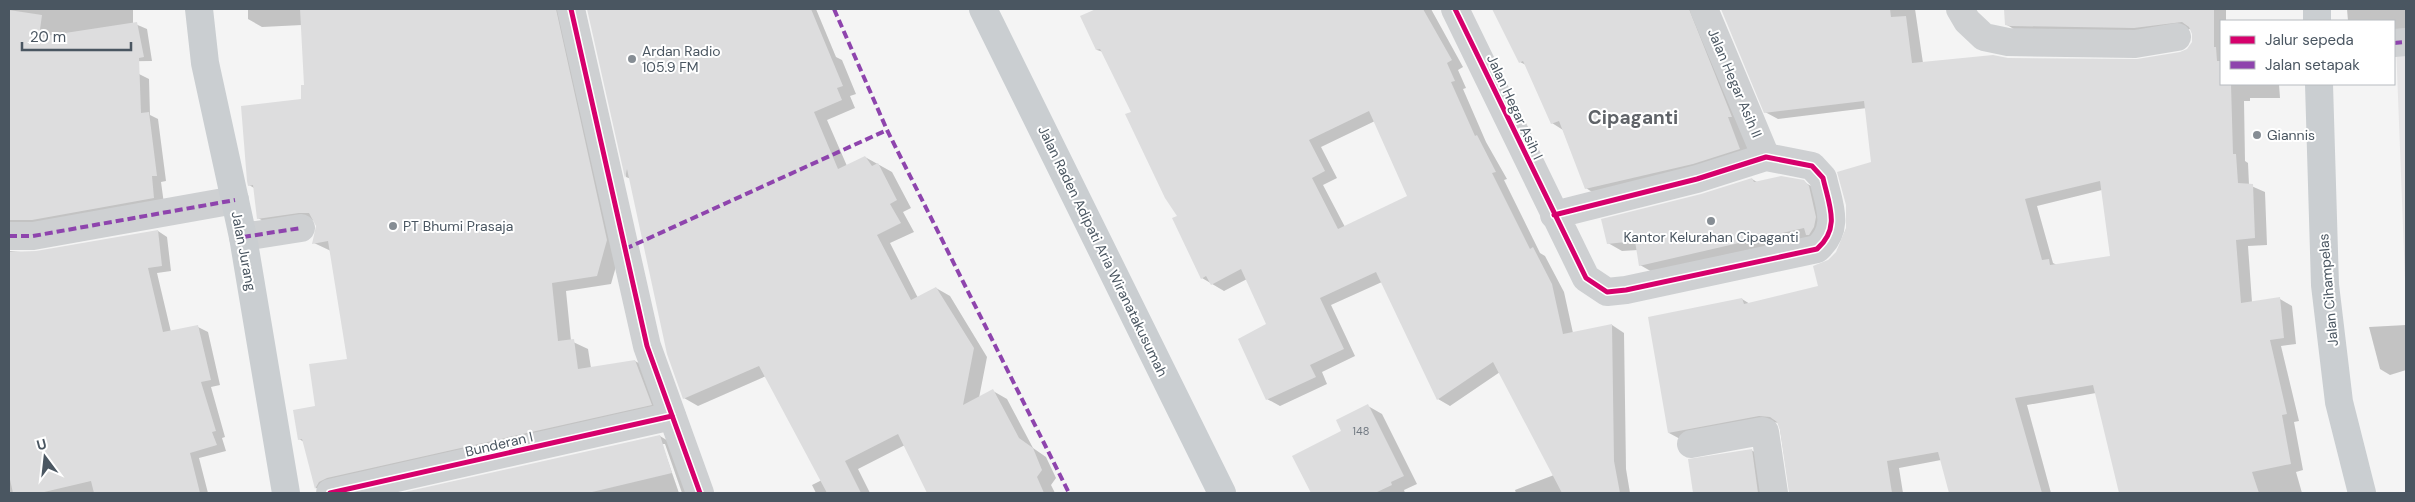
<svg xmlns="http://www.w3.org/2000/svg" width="2415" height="502" viewBox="0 0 2415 502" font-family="'DM Sans',sans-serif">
  <rect width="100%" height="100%" fill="#f4f4f4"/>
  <path fill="#e6e5e6" d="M2406,44V305L2396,45Z"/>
  <g fill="#0003" fill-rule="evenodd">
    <path d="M9,9H133V23L147,29L152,61L9,63Z"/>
    <path d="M248,9H572L621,249L611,284L566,291L571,341L588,349L591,368L635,361L649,369L665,412L325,493L316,488L304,442L299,439L316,407L348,360L331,251L314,243L318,226L314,220L272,226L258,218L254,188L249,185L303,100L305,86L302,25L262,27L248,19Z"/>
    <path d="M588,9H816L836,57L842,60L856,94L850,96L855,108L827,120L847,166L865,157L892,172L911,208L903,212L914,232L890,243L918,298L936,288L950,296L987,357L979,398L993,391L1007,399L1033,448L1046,457L1056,478L1051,485L1055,493H928L905,445L858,469L870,493H816L812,485L822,480L766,376L698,406L684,398L631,179L626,177Z"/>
    <path d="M1098,9H1431L1463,67L1458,70L1466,88L1463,89L1486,142L1507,179L1504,180L1540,253L1545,256L1564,292L1573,333L1612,325L1624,333L1626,469L1630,493H1516L1515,490L1554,475L1500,372L1450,406L1438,399L1382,282L1331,305L1355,356L1322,372L1327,384L1280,406L1267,399L1268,325L1247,279L1224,291L1202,278L1178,216L1133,112L1103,52L1097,50L1082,17ZM1375,121L1409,196L1345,227L1323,185L1337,178L1321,147Z"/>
    <path d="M1493,9H1703L1752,156L1598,196L1586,188L1563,130L1552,123L1526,65L1520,62Z"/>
    <path d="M1722,9H1915L1923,63L2008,59L2135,61L2180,53L2187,50L2193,43L2194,35L2191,29L2147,35L2019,32L2007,25L2005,9H2226V21H2221V84H2279L2280,98H2250V101H2244L2245,161L2248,163L2249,185L2265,192L2267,245L2248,246L2252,302L2280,299L2292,306L2296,344L2281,346L2299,421L2294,422L2303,470L2296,472L2302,493H2120L2096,393L2027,405L2051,493H1950L1941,460L1899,468L1903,493H1790L1779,423L1772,422L1682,440L1669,433L1742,299L1750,304L1819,287L1829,261L1837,252L1872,163L1867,108L1778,119L1765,112ZM2102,190L2111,258L2057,265L2053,263L2037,206Z"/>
    <path d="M2347,9H2406V33L2394,38V21H2348Z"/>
    <path d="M139,74L149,79L150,115L158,119L166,181L161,182L164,204L9,230V101Z"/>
    <path d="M1752,179L1757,182H1804L1818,190L1823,242L1654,273L1640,265L1638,250L1622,251L1608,243L1701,195Z"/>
    <path d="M158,231L167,237L171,271L157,273L171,332L198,327L208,332L220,385L211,387L225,437L222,438L226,451L199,458L208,493H9V251L33,253Z"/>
    <path d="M2406,325V370L2390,375L2380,369L2369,327Z"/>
    <path d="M1368,406L1382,414L1417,484L1404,490L1405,493H1312L1294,457L1343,431Z"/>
    <path d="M660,436L673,444L690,493H682L665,444H662L679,493H406Z"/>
    <path d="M1751,450L1764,457L1770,493H1694L1689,460Z"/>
  </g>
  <g fill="#ddddde" fill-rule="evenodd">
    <path d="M300,9H556L607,240L597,276L552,283L558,341L574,339L578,369L635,360L652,405L327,478L319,482L315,489L302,439L298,440L293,410L315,406L309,364L347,359L328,241L312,244L316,226L309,213H299L257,219L253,185L248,186L247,181L241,106L301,99V85H304Z"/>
    <path d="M587,9H811L843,86L837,88L842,100L814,112L838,169L865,156L872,166L878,163L897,200L890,204L901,223L877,235L911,300L936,287L974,348L963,405L993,389L1019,438L1033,448L1042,470L1037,477L1044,493H927L898,434L845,461L861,493H827L759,366L683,399L667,354L627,169L625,178Z"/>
    <path d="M1096,9H1423L1452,60L1447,63L1455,81L1451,82L1475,136L1477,135L1496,172L1492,173L1530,249L1533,247L1552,284L1563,334L1612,324L1614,461L1620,493H1562L1493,362L1437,400L1376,272L1320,298L1344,349L1310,365L1316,377L1266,400L1238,339L1266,324L1241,269L1211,285L1206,276L1201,279L1172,218L1177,216L1165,198L1125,114L1131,112L1100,49L1096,50L1080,16ZM1369,111L1407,196L1338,229L1312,178L1325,171L1309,140Z"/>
    <path d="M1492,9H1689L1732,117H1728L1740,149L1693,164L1585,189L1559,121L1551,124L1523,61L1519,63Z"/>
    <path d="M1721,9H1890L1891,17L1906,16L1912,63L1993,55L2008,58L2137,59L2180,52L2187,49L2192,42V34L2189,27L2182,22L2134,28L2010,26L2005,25L2004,9H2214V47H2216L2217,61H2221V84H2231L2233,154H2236L2238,183L2253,184L2255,238L2236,240L2241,303L2280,297L2284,338L2270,340L2287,414L2282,415L2291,464L2252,472L2259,493H2119L2093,385L2015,398L2042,493H1949L1938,452L1887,461L1892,493H1789L1780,430L1777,422L1770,417L1759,416L1668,433L1648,317L1742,298L1744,304L1818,286L1813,266L1828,260L1836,252L1846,228V205L1837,172L1871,162L1864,101L1764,113ZM2100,181L2110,256L2050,265L2049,259L2042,260L2025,199Z"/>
    <path d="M9,10L42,15L39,37L137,22L144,57L139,58L141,113L149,112L157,176H152L154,198L32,220H9Z"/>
    <path d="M1781,176L1804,180L1809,186L1816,217L1814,227L1809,235H1806L1804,228L1639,266L1635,241L1607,244L1601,219L1701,194L1752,178L1754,182Z"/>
    <path d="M158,230L162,266L148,268L163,332L198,325L211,380L201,382L216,431L212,432L217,445L190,453L200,493H94L91,481L40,493H13L9,475V252L36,251Z"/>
    <path d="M1368,404L1404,476L1391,482L1392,485L1375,493H1311L1292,456L1341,431L1336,420Z"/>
    <path d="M660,435L672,473L588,493H400Z"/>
    <path d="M1752,449L1758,493H1693L1688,459Z"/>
  </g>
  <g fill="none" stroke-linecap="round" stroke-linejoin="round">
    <g stroke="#ced0d2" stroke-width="28">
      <path d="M571,9L647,346L700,493"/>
      <path d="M1455,9L1586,278L1607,292L1626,290L1817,249C1841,228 1829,205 1823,178L1812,166L1766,157L1697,179L1554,215"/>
      <path d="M1704,9L1766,157"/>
      <path d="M1960,9L1967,21L1984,37L2008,42L2135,44L2177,37"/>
      <path d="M2394,43L2406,42"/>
      <path d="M9,236H33L235,200"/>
      <path d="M243,237L301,228"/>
      <path d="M1691,444L1762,431L1765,432L1774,493"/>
      <path d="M330,493L672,416"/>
    </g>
    <g stroke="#caced1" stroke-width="28">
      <path d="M199,9L205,63L243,237L286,493"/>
      <path d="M983,9L1222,493"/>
      <path d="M2317,9V21"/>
      <path d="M2319,84L2325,285L2339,402L2362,493"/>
    </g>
    <g stroke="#8e44ad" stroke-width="4" stroke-dasharray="8 4" stroke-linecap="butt">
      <path d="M834,9L887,130L1069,493"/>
      <path d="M2394,43L2406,42"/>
      <path d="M9,236H33L235,200"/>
      <path d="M243,237L301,228"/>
      <path d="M625,249L887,130"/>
    </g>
    <g stroke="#fff" stroke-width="8">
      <g id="cycleway">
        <path d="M571,9L647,346L700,493"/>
        <path d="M1455,9L1586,278L1607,292L1626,290L1817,249C1841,228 1829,205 1823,178L1812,166L1766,157L1697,179L1554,215"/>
        <path d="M330,493L672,416"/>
      </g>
    </g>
    <use href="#cycleway" stroke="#d6006c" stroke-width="5"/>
  </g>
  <g fill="#868d94" stroke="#fff" stroke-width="2">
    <circle cx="632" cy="59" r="5"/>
    <circle cx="2257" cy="135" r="5"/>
    <circle cx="1711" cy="221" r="5"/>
    <circle cx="393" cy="226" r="5"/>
  </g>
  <g text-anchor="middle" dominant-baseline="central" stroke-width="4" stroke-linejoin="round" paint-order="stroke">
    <g font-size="11" fill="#707881">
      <text x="1361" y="431">148</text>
    </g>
    <g font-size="14" fill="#4a5661" stroke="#fff" text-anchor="start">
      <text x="642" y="51">Ardan Radio<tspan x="642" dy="16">105.9 FM</tspan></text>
      <text x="2267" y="135">Giannis</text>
      <text x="403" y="226">PT Bhumi Prasaja</text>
      <text x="1711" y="237" text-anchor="middle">Kantor Kelurahan Cipaganti</text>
    </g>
    <g font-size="14" fill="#4a5661" stroke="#fff">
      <text transform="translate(1735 83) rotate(67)">Jalan Hegar Asih II</text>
      <text transform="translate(1515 107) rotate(65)">Jalan Hegar Asih I</text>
      <text transform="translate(244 251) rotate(79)">Jalan Jurang</text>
      <text transform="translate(1103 251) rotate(64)">Jalan Raden Adipati Aria Wiranatakusumah</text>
      <text transform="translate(2328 290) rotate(-95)">Jalan Cihampelas</text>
      <text transform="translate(499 444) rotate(-13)">Bunderan I</text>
    </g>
    <g font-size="19" font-weight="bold" fill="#5f6368" stroke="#fff">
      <text x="1633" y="117">Cipaganti</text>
    </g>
  </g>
  <rect width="2415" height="502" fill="none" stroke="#4a5661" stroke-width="20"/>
  <rect x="2220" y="20" width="175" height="65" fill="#ffffff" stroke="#b7bbc0"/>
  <rect x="2230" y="36" width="25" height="8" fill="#d6006c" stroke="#b7bbc0"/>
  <text x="2265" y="45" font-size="15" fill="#4a5661">Jalur sepeda</text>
  <rect x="2230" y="61" width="25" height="8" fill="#8e44ad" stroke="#b7bbc0"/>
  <text x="2265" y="70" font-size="15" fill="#4a5661">Jalan setapak</text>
  <g transform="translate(45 457) rotate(345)" stroke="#ffffff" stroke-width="4" paint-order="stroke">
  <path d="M0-4L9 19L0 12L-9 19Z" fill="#4a5661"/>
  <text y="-8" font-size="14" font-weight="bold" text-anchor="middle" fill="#4a5661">U</text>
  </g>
  <path d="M22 42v8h109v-8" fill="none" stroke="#4a5661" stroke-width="2.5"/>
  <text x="30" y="42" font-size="15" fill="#4a5661" stroke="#ffffff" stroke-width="4" paint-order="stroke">20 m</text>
</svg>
